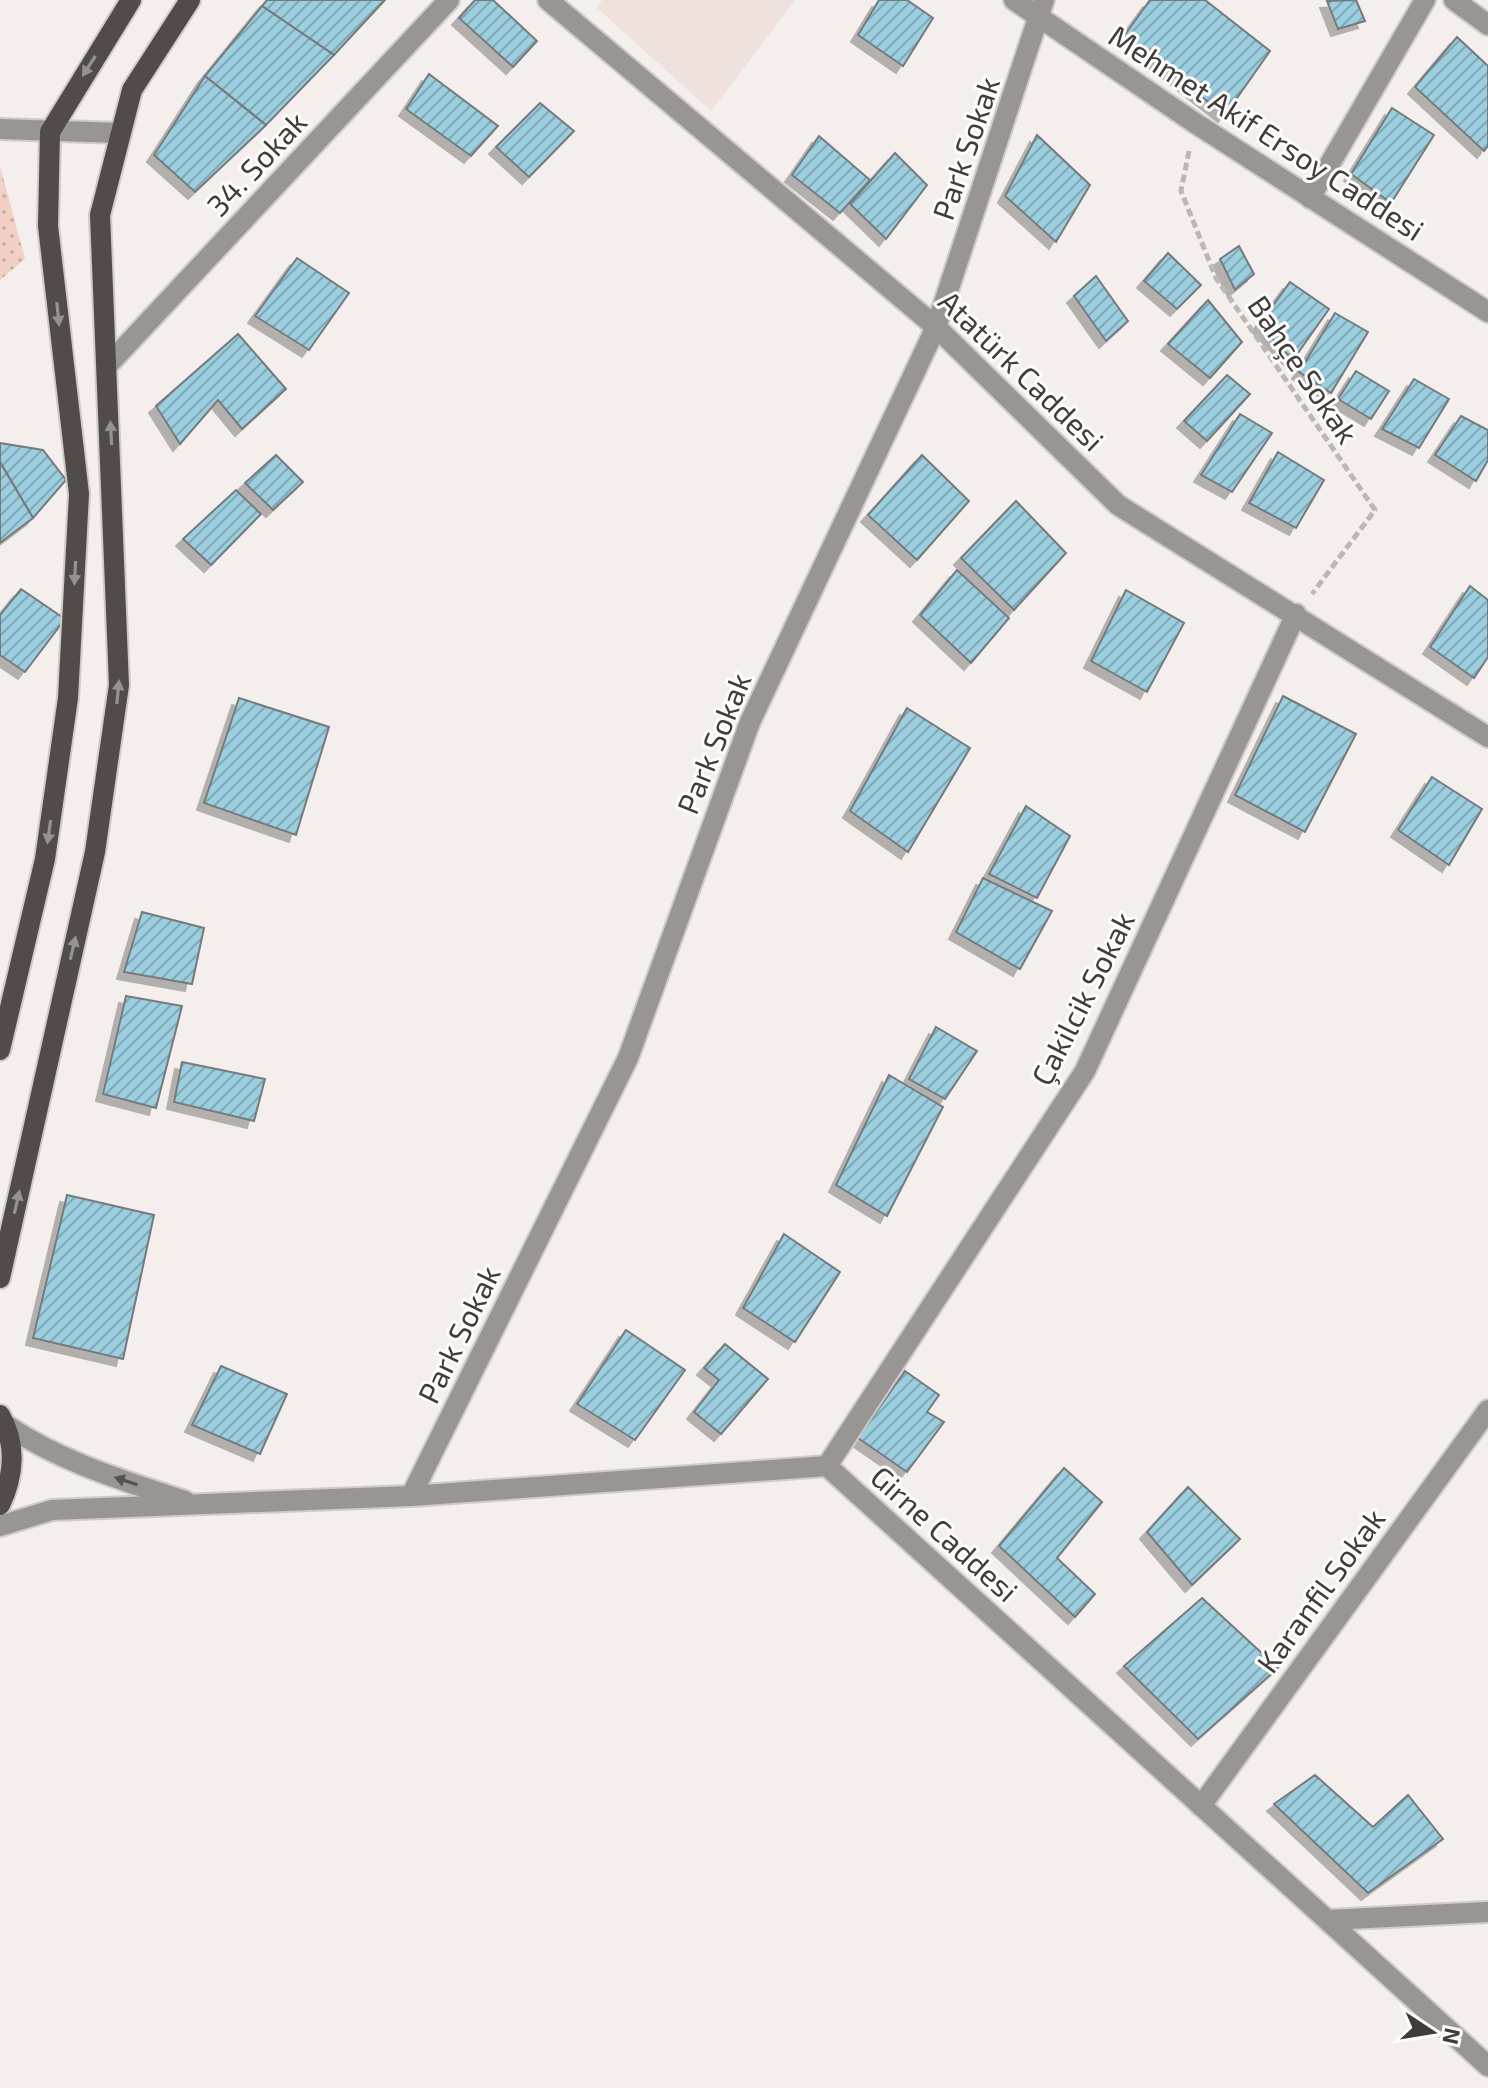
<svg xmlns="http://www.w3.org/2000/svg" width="1488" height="2088" viewBox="0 0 1488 2088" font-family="'Exo 2',sans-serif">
  <defs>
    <pattern id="park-dots" width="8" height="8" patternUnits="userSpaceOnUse" patternTransform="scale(2)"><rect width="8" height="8" fill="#f2d0c6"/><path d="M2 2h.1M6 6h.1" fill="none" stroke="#c5aaa2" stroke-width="1.8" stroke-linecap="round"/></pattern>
    <pattern id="building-hatch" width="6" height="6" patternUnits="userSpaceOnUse" patternTransform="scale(2)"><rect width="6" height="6" fill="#9bcedf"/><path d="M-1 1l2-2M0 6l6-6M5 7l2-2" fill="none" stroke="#80a8b6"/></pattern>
    <filter id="shadow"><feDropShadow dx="-7" dy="7" stdDeviation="0" flood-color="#0004"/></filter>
  </defs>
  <rect width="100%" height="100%" fill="#f4eeec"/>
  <path fill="#efe1dc" d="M602,0H795L711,111L597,8Z"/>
  <path fill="url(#park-dots)" d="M0,166L25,259L0,280Z"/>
  <g fill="url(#building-hatch)" stroke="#747a7c" stroke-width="2" filter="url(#shadow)">
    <path d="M267,0H385L334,55L262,6Z"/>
    <path d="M475,0H493L537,41L513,67L459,18Z"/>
    <path d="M879,0H907L933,18L903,66L858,35Z"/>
    <path d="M1150,0H1205L1270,51L1225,115L1124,36Z"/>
    <path d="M1356,0L1365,21L1338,29L1327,1Z"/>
    <path d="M262,6L334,55L266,125L205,76Z"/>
    <path d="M1457,37L1488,66V146L1484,151L1415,87Z"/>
    <path d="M429,74L498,126L471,156L406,109Z"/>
    <path d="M205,76L266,125L195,192L154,155Z"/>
    <path d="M540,103L574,131L529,177L496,147Z"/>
    <path d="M1392,108L1434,135L1391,203L1351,174Z"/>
    <path d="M1037,135L1090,185L1056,242L1005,196Z"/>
    <path d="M819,136L870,180L840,213L792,175Z"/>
    <path d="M895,153L927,185L886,239L850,204Z"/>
    <path d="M1239,246L1254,274L1235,290L1220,259Z"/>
    <path d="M1168,253L1201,285L1177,309L1144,281Z"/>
    <path d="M297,258L349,293L309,350L255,316Z"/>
    <path d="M1096,276L1128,321L1106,341L1074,296Z"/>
    <path d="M1290,282L1329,309L1293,360L1259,325Z"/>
    <path d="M1208,300L1242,342L1210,378L1168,344Z"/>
    <path d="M1335,313L1368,332L1331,393L1299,372Z"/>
    <path d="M238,334L286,389L242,429L218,400L180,444L156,406Z"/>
    <path d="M1356,371L1389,391L1371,419L1338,399Z"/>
    <path d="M1227,375L1250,394L1207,441L1184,421Z"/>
    <path d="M1414,379L1449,399L1419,448L1382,429Z"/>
    <path d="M1240,414L1272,433L1232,492L1201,475Z"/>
    <path d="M1461,416L1488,430V460L1476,481L1435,455Z"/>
    <path d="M0,443L43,450L66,480L33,518L0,462Z"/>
    <path d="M1278,452L1324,480L1296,528L1249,503Z"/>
    <path d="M276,455L303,482L273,510L245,483Z"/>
    <path d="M922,455L969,501L917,560L868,515Z"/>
    <path d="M0,462L33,518L0,543Z"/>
    <path d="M236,490L261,514L211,565L183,539Z"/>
    <path d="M1016,501L1066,553L1014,610L961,558Z"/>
    <path d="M957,570L1009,618L971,663L920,615Z"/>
    <path d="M1470,586L1488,600V657L1474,678L1430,647Z"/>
    <path d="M21,589L65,619L25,672L0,655V615Z"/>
    <path d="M1126,590L1184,623L1147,692L1091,661Z"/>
    <path d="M1283,696L1356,734L1305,832L1235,795Z"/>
    <path d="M239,698L329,727L296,835L204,803Z"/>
    <path d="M907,708L970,748L908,852L850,811Z"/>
    <path d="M1432,777L1482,809L1449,865L1398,830Z"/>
    <path d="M1026,806L1070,836L1037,898L989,874Z"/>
    <path d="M983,878L1052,911L1020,969L956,932Z"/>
    <path d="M142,912L204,928L192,984L124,972Z"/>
    <path d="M126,996L182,1006L156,1108L103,1094Z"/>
    <path d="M936,1027L977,1051L945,1099L909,1079Z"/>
    <path d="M182,1062L265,1079L254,1121L174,1102Z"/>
    <path d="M889,1075L943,1107L887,1216L836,1185Z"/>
    <path d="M67,1195L154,1215L123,1359L33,1338Z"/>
    <path d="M784,1234L840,1272L795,1342L743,1308Z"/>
    <path d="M626,1330L685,1370L635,1440L577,1404Z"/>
    <path d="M725,1344L768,1379L721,1434L694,1412L719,1380L704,1368Z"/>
    <path d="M221,1366L287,1394L260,1454L192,1425Z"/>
    <path d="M905,1371L939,1395L927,1412L944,1422L907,1472L858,1438Z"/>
    <path d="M1064,1468L1102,1502L1057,1558L1095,1594L1075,1617L999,1546Z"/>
    <path d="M1188,1487L1240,1539L1192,1585L1147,1532Z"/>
    <path d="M1202,1598L1278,1668L1198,1739L1124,1666Z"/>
    <path d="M1315,1775L1373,1827L1408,1795L1443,1839L1368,1893L1274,1804Z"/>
  </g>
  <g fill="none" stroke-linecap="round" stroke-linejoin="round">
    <g stroke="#d0cac9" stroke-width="24">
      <g id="minor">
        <path d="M548,0L936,327L1118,505L1488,737"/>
        <path d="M1014,0L1195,123L1488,312"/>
        <path d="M1454,0L1488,25"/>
        <path d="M0,129L121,133"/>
        <path d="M1310,198L1425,0"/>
        <path d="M107,366L449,0"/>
        <path d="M6,1425C61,1462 122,1480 185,1501"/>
        <path d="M827,1466L1085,1071L1296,614"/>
        <path d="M411,1496L628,1058L750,722L936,327L1044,0"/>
        <path d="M0,1526L52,1510L411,1496L827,1466L1488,2066"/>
        <path d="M1201,1806L1488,1410"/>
        <path d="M1328,1920L1488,1912"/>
      </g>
    </g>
    <g stroke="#d0cac9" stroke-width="24">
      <g id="major">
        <path d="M0,1050L45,859L68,698L79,494L48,226L50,132L131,0"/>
        <path d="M0,1278L95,852L119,685L100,215L132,90L190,0"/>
        <path d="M0,1415C17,1444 14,1476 0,1505"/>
      </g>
    </g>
    <path stroke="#bcb7b5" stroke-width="5" stroke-dasharray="8 4" stroke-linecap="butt" d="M1189,151L1181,191L1216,278L1375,510L1312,594"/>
    <use href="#minor" stroke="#989594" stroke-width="20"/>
    <use href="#major" stroke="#514c4b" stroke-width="20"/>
  </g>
  <defs><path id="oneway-solid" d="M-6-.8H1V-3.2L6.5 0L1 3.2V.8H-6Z" transform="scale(2)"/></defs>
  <g fill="#969291">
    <use href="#oneway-solid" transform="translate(89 66) rotate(123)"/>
    <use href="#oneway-solid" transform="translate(58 314) rotate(84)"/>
    <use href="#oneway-solid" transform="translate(111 433) rotate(-93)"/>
    <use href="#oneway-solid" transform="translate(75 573) rotate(93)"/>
    <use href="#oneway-solid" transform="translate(118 692) rotate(-84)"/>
    <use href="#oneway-solid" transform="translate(49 832) rotate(98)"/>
    <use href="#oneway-solid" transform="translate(73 948) rotate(-77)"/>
    <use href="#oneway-solid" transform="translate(17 1202) rotate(-77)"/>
  </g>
  <use fill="#555251" href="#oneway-solid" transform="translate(126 1481) rotate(-162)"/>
  <g text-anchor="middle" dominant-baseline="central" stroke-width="6" stroke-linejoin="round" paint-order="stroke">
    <g font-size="30" fill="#3f3c3b" stroke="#fefcfb">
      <text transform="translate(1267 132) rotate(33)">Mehmet Akif Ersoy Caddesi</text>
      <text transform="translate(965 148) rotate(-71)">Park Sokak</text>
      <text transform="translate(256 163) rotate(-47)">34. Sokak</text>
      <text transform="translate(1304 369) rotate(56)">Bahçe Sokak</text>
      <text transform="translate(1022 370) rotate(44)">Atatürk Caddesi</text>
      <text transform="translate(713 743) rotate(-68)">Park Sokak</text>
      <text transform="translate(1082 998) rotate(-63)">Çakilcik Sokak</text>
      <text transform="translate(458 1334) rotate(-64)">Park Sokak</text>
      <text transform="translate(945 1533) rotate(42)">Girne Caddesi</text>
      <text transform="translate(1320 1590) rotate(-54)">Karanfil Sokak</text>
    </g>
  </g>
  <g transform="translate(1432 2032) rotate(102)" stroke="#fefcfb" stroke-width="6" paint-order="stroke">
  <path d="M0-6L14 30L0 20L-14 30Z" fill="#3f3c3b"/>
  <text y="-12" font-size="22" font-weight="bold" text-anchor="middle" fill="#3f3c3b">N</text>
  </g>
</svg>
